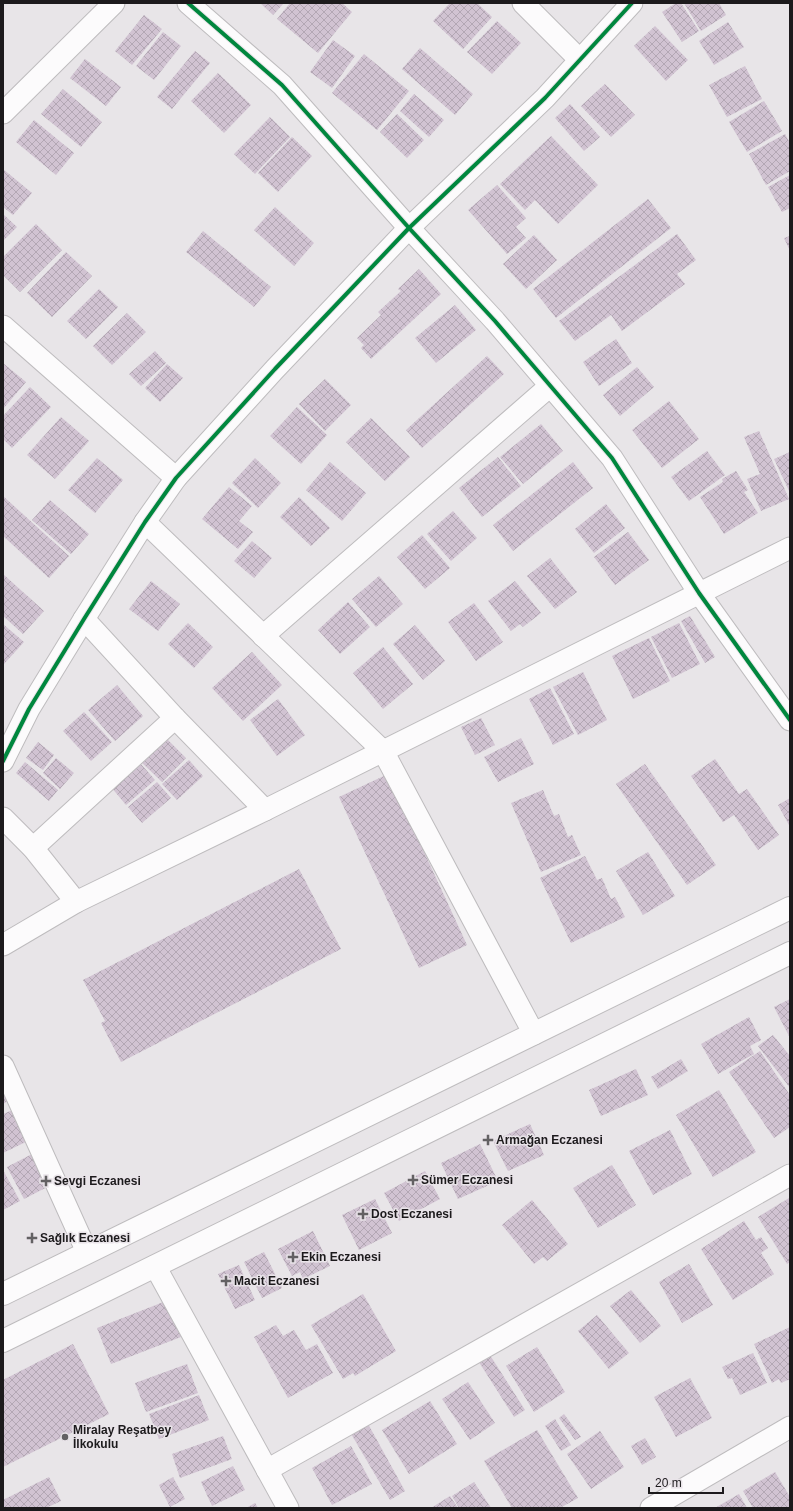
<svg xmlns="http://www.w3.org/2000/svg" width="793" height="1511" viewBox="0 0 793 1511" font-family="Arial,sans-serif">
  <defs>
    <pattern id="building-cross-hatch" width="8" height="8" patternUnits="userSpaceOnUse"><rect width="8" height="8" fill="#d1c3d2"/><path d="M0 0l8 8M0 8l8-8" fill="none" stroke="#b3a7b4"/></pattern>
  </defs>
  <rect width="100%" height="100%" fill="#e8e5e8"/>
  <g fill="url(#building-cross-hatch)">
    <path d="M260,3H284L273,15Z"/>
    <path d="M290,3H342L352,12L318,53L277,19Z"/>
    <path d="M450,3H477L492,17L463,49L433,21Z"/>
    <path d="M676,3H681L699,31L682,42L662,12Z"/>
    <path d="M684,3H719L726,15L701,31Z"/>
    <path d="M144,15L162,29L132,65L115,51Z"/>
    <path d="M497,21L521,43L492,74L467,52Z"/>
    <path d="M728,22L744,47L714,65L699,41Z"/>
    <path d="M655,26L688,60L666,81L634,46Z"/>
    <path d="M163,32L181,46L154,80L136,66Z"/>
    <path d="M333,40L355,56L332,88L310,72Z"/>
    <path d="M420,48L473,94L455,115L402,69Z"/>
    <path d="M195,51L210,63L172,109L157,97Z"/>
    <path d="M364,54L409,91L377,130L332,93Z"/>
    <path d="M85,59L121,87L106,106L70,78Z"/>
    <path d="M745,66L762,99L727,117L709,85Z"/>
    <path d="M218,73L251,105L224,133L191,101Z"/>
    <path d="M605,84L635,115L611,137L581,106Z"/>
    <path d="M63,89L102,122L81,147L41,114Z"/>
    <path d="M414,94L444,120L429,137L400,111Z"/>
    <path d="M764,101L782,131L747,152L729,122Z"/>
    <path d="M570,104L600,137L584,151L555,118Z"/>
    <path d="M397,114L424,140L407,158L380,132Z"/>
    <path d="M270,117L290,137L255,174L234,154Z"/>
    <path d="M34,120L74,153L56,175L16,142Z"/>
    <path d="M785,134L790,143V171L766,185L749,154Z"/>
    <path d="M551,136L598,185L558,224L535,200L525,210L500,184Z"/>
    <path d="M292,137L312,156L278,192L258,173Z"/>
    <path d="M3,169L32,193L13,215L3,207Z"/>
    <path d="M790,175V208L782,212L768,187Z"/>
    <path d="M497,185L526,218L516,227L526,238L507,254L468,210Z"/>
    <path d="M648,199L671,228L556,318L533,289Z"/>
    <path d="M275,207L314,243L294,266L254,230Z"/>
    <path d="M3,214L17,227L3,241Z"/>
    <path d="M36,224L62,250L20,292L3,275V257Z"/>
    <path d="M203,231L271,287L254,307L186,252Z"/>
    <path d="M677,234L696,260L677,274L685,284L622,331L611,315L575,341L559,321Z"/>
    <path d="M534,235L557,260L526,289L503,264Z"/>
    <path d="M790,236V251L784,238Z"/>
    <path d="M66,252L92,276L52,317L27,293Z"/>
    <path d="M419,269L441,294L371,359L361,348L364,345L357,338L381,315L378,312L401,291L398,289Z"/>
    <path d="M99,289L118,307L86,339L67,321Z"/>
    <path d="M455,305L476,330L436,363L415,338Z"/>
    <path d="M127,313L146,332L112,365L93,346Z"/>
    <path d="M616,339L632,363L599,386L583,362Z"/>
    <path d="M155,351L166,363L141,386L129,374Z"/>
    <path d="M487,356L504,374L422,448L406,430Z"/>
    <path d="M3,363L26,382L3,409Z"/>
    <path d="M167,364L183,378L160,402L145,388Z"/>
    <path d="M637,367L654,387L620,416L603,395Z"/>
    <path d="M325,379L351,405L325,431L299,404Z"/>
    <path d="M30,387L51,407L12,448L3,439V416Z"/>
    <path d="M669,401L699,439L662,468L632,430Z"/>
    <path d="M297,407L327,435L301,464L270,436Z"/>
    <path d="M61,417L89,441L55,479L27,455Z"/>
    <path d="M371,418L410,457L385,481L346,442Z"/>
    <path d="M541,424L563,451L523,484L500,457Z"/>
    <path d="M759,431L789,499L761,511L747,479L760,474L744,437Z"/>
    <path d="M707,451L725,475L689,501L671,477Z"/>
    <path d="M790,452V493L774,459Z"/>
    <path d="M498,457L521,486L482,517L459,488Z"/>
    <path d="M97,458L123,480L95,513L68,490Z"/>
    <path d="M255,458L281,483L258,508L232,483Z"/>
    <path d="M330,462L366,493L342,521L306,490Z"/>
    <path d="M573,462L593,488L513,551L493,525Z"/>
    <path d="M736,471L748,490L744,492L758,513L724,534L700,497L723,482L722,479Z"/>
    <path d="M229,487L252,506L239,521L253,532L238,549L202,519Z"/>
    <path d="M3,496L69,556L49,578L3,536Z"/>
    <path d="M299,497L330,528L311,546L280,517Z"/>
    <path d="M50,500L89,534L71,554L32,520Z"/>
    <path d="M606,504L625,528L594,553L575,529Z"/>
    <path d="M453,511L477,538L451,561L427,534Z"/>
    <path d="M628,532L649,560L615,585L594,557Z"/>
    <path d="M422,535L450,568L425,589L397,557Z"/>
    <path d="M252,541L272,558L254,578L234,561Z"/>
    <path d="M550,558L577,592L555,609L527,576Z"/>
    <path d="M3,574L44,611L23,634L3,616Z"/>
    <path d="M379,576L403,604L376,627L352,599Z"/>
    <path d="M151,581L180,604L158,631L129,609Z"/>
    <path d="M515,581L541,613L523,627L520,624L511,631L488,601Z"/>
    <path d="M348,602L370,627L340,654L318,630Z"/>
    <path d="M474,603L503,642L476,661L448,622Z"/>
    <path d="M690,616L715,657L705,663L681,621Z"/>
    <path d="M188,623L213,647L194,668L168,644Z"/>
    <path d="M679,623L700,664L672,678L651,637Z"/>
    <path d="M3,624L24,642L4,664L3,663Z"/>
    <path d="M415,625L445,661L423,680L393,644Z"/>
    <path d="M649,638L670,681L633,699L612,656Z"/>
    <path d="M383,647L413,684L383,709L353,673Z"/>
    <path d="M252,652L282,685L243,721L212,688Z"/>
    <path d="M583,672L607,720L578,735L553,687Z"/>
    <path d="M117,685L143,716L115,741L88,710Z"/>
    <path d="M550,688L574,734L553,745L529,699Z"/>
    <path d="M278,699L305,735L277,756L250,720Z"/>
    <path d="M84,712L112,742L91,761L63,731Z"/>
    <path d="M481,718L495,745L475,755L461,727Z"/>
    <path d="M164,736L186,758L162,782L140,761Z"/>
    <path d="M521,738L534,764L498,782L484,757Z"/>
    <path d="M38,742L54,755L43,770L26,758Z"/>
    <path d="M56,758L74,773L60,789L43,773Z"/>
    <path d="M715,759L739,794L747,789L779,835L758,850L734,815L723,822L691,776Z"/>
    <path d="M189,760L203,776L177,800L162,784Z"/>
    <path d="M25,762L58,790L49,801L16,773Z"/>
    <path d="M140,763L155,780L126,805L111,787Z"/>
    <path d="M645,764L716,865L687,885L616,784Z"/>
    <path d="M388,774L467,945L419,968L339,797Z"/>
    <path d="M157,782L171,798L142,823L128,807Z"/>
    <path d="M543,790L554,816L559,814L568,837L572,835L581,855L541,872L511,803Z"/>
    <path d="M790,798V827L778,805Z"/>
    <path d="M648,852L675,896L643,915L616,871Z"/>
    <path d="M585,856L597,880L602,878L611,899L615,897L625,917L571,943L540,878Z"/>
    <path d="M299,869L341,949L121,1062L101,1023L105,1021L83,980Z"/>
    <path d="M790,999V1038L774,1007Z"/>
    <path d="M749,1017L761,1040L750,1046L754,1054L718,1074L701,1044Z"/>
    <path d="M773,1035L790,1056V1088L758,1046Z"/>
    <path d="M760,1051L790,1095V1127L774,1138L729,1072Z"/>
    <path d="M681,1059L688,1071L658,1089L651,1077Z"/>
    <path d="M636,1069L648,1095L601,1116L589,1090Z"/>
    <path d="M3,1075L15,1097L3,1104Z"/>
    <path d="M719,1090L756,1152L713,1177L676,1115Z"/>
    <path d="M20,1107L34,1138L3,1153V1114Z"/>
    <path d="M530,1124L544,1155L508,1171L493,1141Z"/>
    <path d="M670,1130L692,1174L653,1195L629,1151Z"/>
    <path d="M480,1144L498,1181L458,1199L441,1163Z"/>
    <path d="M36,1152L53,1184L24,1199L7,1167Z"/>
    <path d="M612,1165L636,1205L598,1228L573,1188Z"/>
    <path d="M3,1170L20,1201L3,1210Z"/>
    <path d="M425,1171L440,1199L399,1221L384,1193Z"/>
    <path d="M789,1198L790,1262L787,1264L758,1217Z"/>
    <path d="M375,1199L392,1233L359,1250L342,1215Z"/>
    <path d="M532,1200L568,1244L547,1261L543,1257L534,1264L502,1225Z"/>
    <path d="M744,1221L756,1240L761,1237L768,1248L761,1253L774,1274L733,1300L701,1249Z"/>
    <path d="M313,1231L330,1266L303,1279L300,1272L292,1276L278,1249Z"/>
    <path d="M264,1252L282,1288L262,1298L244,1262Z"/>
    <path d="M689,1264L713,1305L682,1323L659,1282Z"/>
    <path d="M239,1265L255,1300L235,1309L218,1274Z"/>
    <path d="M631,1290L661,1326L640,1343L610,1306Z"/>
    <path d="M363,1294L396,1351L355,1376L353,1373L343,1379L311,1325Z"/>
    <path d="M166,1301L181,1337L111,1364L97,1328Z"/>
    <path d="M597,1315L629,1353L609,1369L578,1331Z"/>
    <path d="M276,1325L283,1336L294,1330L306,1350L317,1344L333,1373L288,1398L254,1337Z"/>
    <path d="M790,1327V1379L781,1383L779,1379L772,1383L754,1344Z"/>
    <path d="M73,1344L109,1414L3,1467V1380Z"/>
    <path d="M537,1347L565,1392L534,1412L506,1366Z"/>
    <path d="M488,1352L525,1410L514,1417L477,1359Z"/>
    <path d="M753,1353L767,1383L740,1395L732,1378L728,1379L722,1367Z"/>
    <path d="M187,1364L198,1393L146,1412L135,1383Z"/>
    <path d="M690,1378L712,1418L676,1437L654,1397Z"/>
    <path d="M468,1382L495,1423L470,1440L442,1399Z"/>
    <path d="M199,1395L209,1420L159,1439L149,1414Z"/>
    <path d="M430,1401L457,1444L409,1474L382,1430Z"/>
    <path d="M564,1414L581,1437L575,1440L559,1418Z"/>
    <path d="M555,1419L571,1445L561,1451L545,1426Z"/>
    <path d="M367,1422L405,1491L390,1500L350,1432Z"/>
    <path d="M537,1430L578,1498L560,1508H512L484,1461Z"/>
    <path d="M600,1431L624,1467L591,1489L567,1454Z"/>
    <path d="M223,1436L232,1459L180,1478L172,1454Z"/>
    <path d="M645,1438L656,1457L642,1465L631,1446Z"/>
    <path d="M351,1446L372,1484L332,1505L312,1468Z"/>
    <path d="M233,1466L245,1490L212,1506L201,1482Z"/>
    <path d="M775,1472L790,1497V1508H753L743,1491Z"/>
    <path d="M49,1477L61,1501L46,1508H3V1500Z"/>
    <path d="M173,1477L185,1499L170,1507L159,1485Z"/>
    <path d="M474,1482L491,1508H459L452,1496Z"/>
    <path d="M739,1494L747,1508H715Z"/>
    <path d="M450,1496L458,1508H431Z"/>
    <path d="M255,1503L258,1508H246Z"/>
  </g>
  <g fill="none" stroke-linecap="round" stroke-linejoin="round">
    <g stroke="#bebcbe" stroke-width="23">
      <g id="street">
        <path d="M188,3L282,85L409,228L495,321L612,458L699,593L790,720"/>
        <path d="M523,3L580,60"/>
        <path d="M3,113L114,3"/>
        <path d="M3,326L176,478"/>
        <path d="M145,522L383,751L534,1034"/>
        <path d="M84,619L175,718L265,810"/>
        <path d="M263,636L550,386"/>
        <path d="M3,761L29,709L84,619L145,522L176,478L275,369L409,228L545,98L632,3"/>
        <path d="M3,818L33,848L76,902"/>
        <path d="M33,848L175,718"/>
        <path d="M3,945L76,902L265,810L790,548"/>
        <path d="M3,1066L87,1252"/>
        <path d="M155,1266L288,1508"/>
        <path d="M267,1470L790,1175"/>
        <path d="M651,1508L790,1427"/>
      </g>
    </g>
    <g stroke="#bebcbe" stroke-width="24">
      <g id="secondary">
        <path d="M3,1294L790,908"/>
        <path d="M3,1341L790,953"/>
      </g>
    </g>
    <use href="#street" stroke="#fcfbfc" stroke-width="21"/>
    <use href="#secondary" stroke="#fcfbfc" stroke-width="22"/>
    <g stroke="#e9e4e9" stroke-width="6">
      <g id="cycleway">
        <path d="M188,3L282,85L409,228L495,321L612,458L699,593L790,720"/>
        <path d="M3,761L29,709L84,619L145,522L176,478L275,369L409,228L545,98L632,3"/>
      </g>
    </g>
    <use href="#cycleway" stroke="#00873e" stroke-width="4"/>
  </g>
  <g fill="#636163" stroke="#e9e4e9" stroke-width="1.5">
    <path d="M486 1134h4v4h4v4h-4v4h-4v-4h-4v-4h4z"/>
    <path d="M411 1174h4v4h4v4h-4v4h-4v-4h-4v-4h4z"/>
    <path d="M44 1175h4v4h4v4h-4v4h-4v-4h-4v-4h4z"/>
    <path d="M361 1208h4v4h4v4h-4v4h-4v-4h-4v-4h4z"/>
    <path d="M30 1232h4v4h4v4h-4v4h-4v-4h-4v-4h4z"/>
    <path d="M291 1251h4v4h4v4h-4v4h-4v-4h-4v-4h4z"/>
    <path d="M224 1275h4v4h4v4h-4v4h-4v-4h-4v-4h4z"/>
    <circle cx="65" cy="1437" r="4"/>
  </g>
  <g text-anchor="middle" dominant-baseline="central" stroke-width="3" stroke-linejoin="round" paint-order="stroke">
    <g font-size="12" font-weight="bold" fill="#1c1a1c" stroke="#e9e4e9" text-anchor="start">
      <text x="496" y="1140">Armağan Eczanesi</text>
      <text x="421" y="1180">Sümer Eczanesi</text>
      <text x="54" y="1181">Sevgi Eczanesi</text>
      <text x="371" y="1214">Dost Eczanesi</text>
      <text x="40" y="1238">Sağlık Eczanesi</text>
      <text x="301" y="1257">Ekin Eczanesi</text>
      <text x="234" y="1281">Macit Eczanesi</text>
      <text x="73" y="1430">Miralay Reşatbey<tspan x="73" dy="14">İlkokulu</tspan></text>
    </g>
  </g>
  <rect width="793" height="1511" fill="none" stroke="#1c1a1c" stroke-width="8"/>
  <path d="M649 1487v6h74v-6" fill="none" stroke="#1c1a1c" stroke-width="2"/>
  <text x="655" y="1487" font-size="12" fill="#1c1a1c" stroke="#e9e4e9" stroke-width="3" paint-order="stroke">20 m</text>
</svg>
